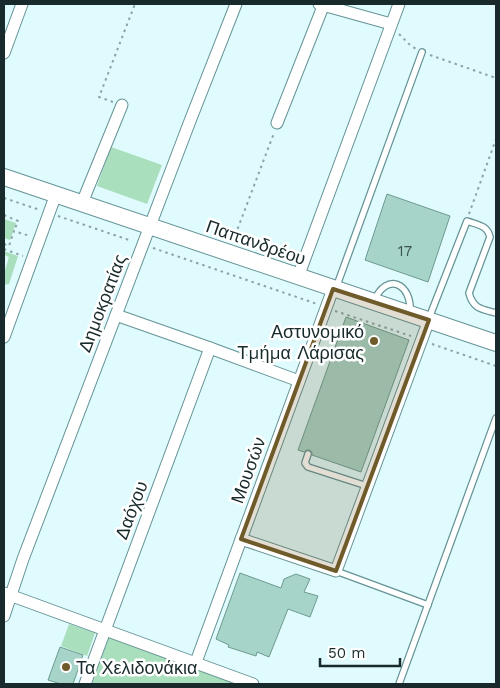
<svg xmlns="http://www.w3.org/2000/svg" width="500" height="688" viewBox="0 0 500 688" font-family="'Work Sans',sans-serif">
  <rect width="100%" height="100%" fill="#dffbfd"/>
  <g fill="#a9dfbc">
    <path d="M111,147L162,165L147,204L97,186Z"/>
    <path d="M4,219L16,223L10,240L4,238Z"/>
    <path d="M4,251L18,256L9,284L4,285V274L9,257L4,255Z"/>
    <path d="M69,624L95,633L87,656L61,646Z"/>
    <path d="M109,637L236,684H92Z"/>
  </g>
  <g fill="#a7d4c9" stroke="#6f9a90">
    <path d="M387,194L450,216L428,282L365,260Z"/>
    <path d="M346,317L409,340L361,472L312,455V453L310,450H307L304,452L298,450Z"/>
    <path d="M240,573L281,588L284,579L296,574L310,579L304,592L318,596L310,617L288,609L269,657L257,652L256,656L228,647L229,645L216,639Z"/>
    <path d="M60,647L83,655L73,684H61L48,680Z"/>
  </g>
  <g fill="none" stroke-linecap="round" stroke-linejoin="round">
    <g stroke="#659396" stroke-width="8">
      <g id="lane">
        <path d="M336,288L422,52"/>
        <path d="M374,301C387,271 412,284 410,312"/>
        <path d="M429,318L467,221C478,225 487,225 490,237L469,293C473,309 482,309 496,313"/>
        <path d="M308,454L305,463L308,467L367,486"/>
        <path d="M336,571L428,605"/>
        <path d="M399,684L496,418"/>
      </g>
    </g>
    <g stroke="#659396" stroke-width="13">
      <g id="street">
        <path d="M319,4L391,24"/>
        <path d="M4,53L22,4"/>
        <path d="M277,123L324,4"/>
        <path d="M82,203L122,105"/>
        <path d="M298,277L399,4"/>
        <path d="M116,315L210,348L299,381"/>
        <path d="M4,337L56,194"/>
        <path d="M241,539L336,571L429,320"/>
        <path d="M4,593L253,684"/>
        <path d="M4,616L23,559L190,121L236,4"/>
        <path d="M196,662L333,289"/>
        <path d="M85,684L210,348"/>
      </g>
    </g>
    <g stroke="#659396" stroke-width="18">
      <path id="secondary" d="M4,177L496,343"/>
    </g>
    <g stroke="#8ba3a5" stroke-width="2" stroke-dasharray="2.5 4" stroke-linecap="butt">
      <path d="M399,34L409,44L416,49"/>
      <path d="M430,55L496,78"/>
      <path d="M113,102L99,97L135,4"/>
      <path d="M4,198L40,210"/>
      <path d="M469,214L496,139"/>
      <path d="M4,215L18,221L14,231"/>
      <path d="M58,216L132,241"/>
      <path d="M233,241L274,133"/>
      <path d="M4,244L9,246L14,231L30,236"/>
      <path d="M153,248L317,304"/>
      <path d="M4,249L23,256"/>
      <path d="M335,311L411,336"/>
      <path d="M432,344L496,366"/>
    </g>
    <use href="#lane" stroke="#fff" stroke-width="5.5"/>
    <use href="#street" stroke="#fff" stroke-width="11"/>
    <use href="#secondary" stroke="#fff" stroke-width="16"/>
  </g>
  <path fill="#6f5a29" fill-opacity="0.2" stroke="#6f5a29" stroke-width="4" stroke-linejoin="round" d="M333,289L429,320L336,571L241,539Z"/>
  <g fill="#6f5a29" stroke="#fff" stroke-width="2">
    <circle cx="374" cy="341" r="5"/>
    <circle cx="66" cy="667" r="5"/>
  </g>
  <g text-anchor="middle" dominant-baseline="central" stroke-width="5" stroke-linejoin="round" paint-order="stroke">
    <g font-size="15" fill="#3c5453">
      <text x="405" y="251">17</text>
    </g>
    <g font-size="18" fill="#182a2c" stroke="#fff">
      <text transform="translate(256 242) rotate(19)">Παπανδρέου</text>
      <text transform="translate(102 303) rotate(-69)">Δημοκρατίας</text>
      <text transform="translate(248 470) rotate(-70)">Μουσών</text>
      <text transform="translate(131 510) rotate(-69)">Δαόχου</text>
    </g>
    <g font-size="18" fill="#182a2c" stroke="#fff" text-anchor="end">
      <text x="364" y="331">Αστυνομικό<tspan x="364" dy="21">Τμήμα Λάρισας</tspan></text>
      <text x="76" y="667" text-anchor="start">Τα Χελιδονάκια</text>
    </g>
  </g>
  <rect width="500" height="688" fill="none" stroke="#182a2c" stroke-width="10"/>
  <path d="M320 658v8h80v-8" fill="none" stroke="#182a2c" stroke-width="2.5"/>
  <text x="328" y="658" font-size="15" fill="#182a2c" stroke="#ffffff" stroke-width="4" paint-order="stroke">50 m</text>
</svg>
